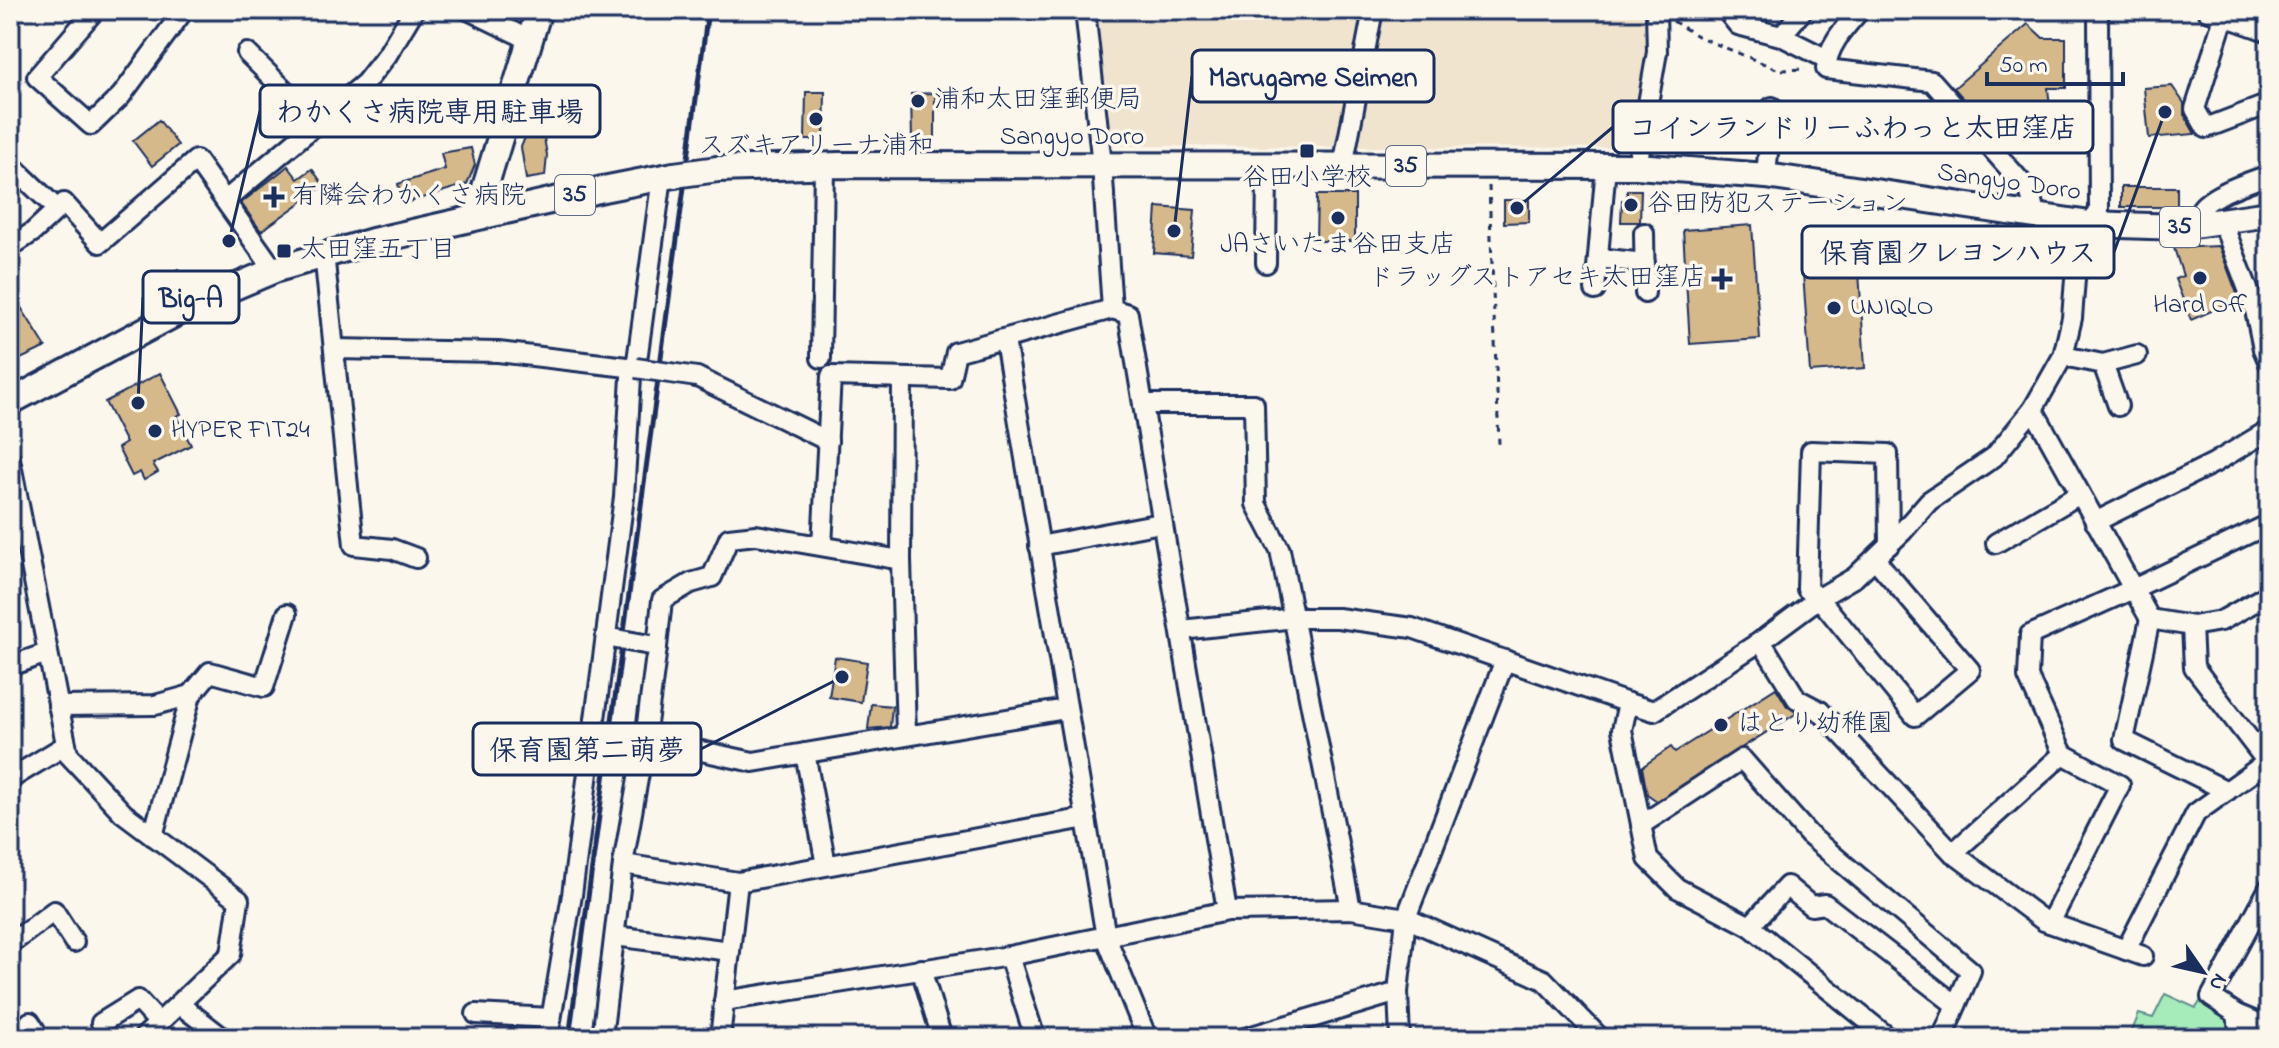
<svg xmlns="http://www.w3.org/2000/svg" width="2279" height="1048" viewBox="0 0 2279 1048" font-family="'Indie Flower','Klee One',sans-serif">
  <rect width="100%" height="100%" fill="#fbf7ec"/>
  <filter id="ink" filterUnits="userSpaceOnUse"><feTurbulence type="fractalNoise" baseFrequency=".0125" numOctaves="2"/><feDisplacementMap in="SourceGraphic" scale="16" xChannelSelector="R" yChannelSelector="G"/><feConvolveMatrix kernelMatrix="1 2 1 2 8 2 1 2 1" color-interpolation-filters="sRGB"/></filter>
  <g filter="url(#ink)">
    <path fill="#f0e4cf" d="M1090,10H1645L1652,55L1634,148L1102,146Z"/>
    <path fill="#a5ecba" stroke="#608e8c" stroke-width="2" d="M2165,994L2196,1008L2203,997L2227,1014L2231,1038H2129L2139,1014L2153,1018Z"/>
    <g fill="#d6b98b" stroke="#1b2f5e" stroke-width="2">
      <path d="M2028,24L2043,38H2066V88H2048L2051,117H2012L2003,105L1998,109L1993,105L1979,116L1954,88Z"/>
      <path d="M2172,86L2184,103V114L2195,134L2149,138L2144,88Z"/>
      <path d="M806,92H825L824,140H805Z"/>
      <path d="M935,93V141H912L911,94Z"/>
      <path d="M159,120L178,145L152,166L133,141Z"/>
      <path d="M543,132L547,155L545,176L526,179L521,147L526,135Z"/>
      <path d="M471,148L475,165L467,184L403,204L398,184L445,169L441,153Z"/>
      <path d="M288,166L298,179L312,169L324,186L261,231L241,203Z"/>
      <rect x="2121" y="187" width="56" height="20"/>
      <path d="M1627,190H1641L1640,222H1621L1622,200H1627Z"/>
      <path d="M1317,195H1355V241H1316Z"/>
      <path d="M1504,200H1529V222L1504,223Z"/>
      <path d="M1157,207L1195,210L1191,256L1154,253Z"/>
      <path d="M1752,225L1760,339L1690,344L1683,230Z"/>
      <path d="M2219,246L2239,299L2191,320L2175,279L2183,276L2174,248Z"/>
      <path d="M1858,255L1865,368L1810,372L1802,259Z"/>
      <path d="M178,269L188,287L172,295L163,277Z"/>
      <path d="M10,290L46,347L10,364Z"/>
      <path d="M160,373L181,414L176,416L191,445L153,464L158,472L144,480L140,472L132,476L118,448L126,443L105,402Z"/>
      <path d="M835,657L867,662L861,702L829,697Z"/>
      <path d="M1776,688L1787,706L1797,713L1657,801L1647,794L1642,767L1671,747L1675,752Z"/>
      <path d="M871,704L892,706L890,727L868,729Z"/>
    </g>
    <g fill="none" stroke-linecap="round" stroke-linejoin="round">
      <g stroke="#1b2f5e" stroke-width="24">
        <g id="minor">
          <path d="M95,10L37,77L91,125L121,96L184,10"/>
          <path d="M468,10L530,40"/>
          <path d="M1085,10L1102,165L1112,309L1128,314L1227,911"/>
          <path d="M1726,10L1738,25L1781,36L1827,59"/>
          <path d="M1860,10C1846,26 1827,46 1826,69L1932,81L2030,192L2035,215"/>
          <path d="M2207,10L2269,32"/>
          <path d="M2224,17L2195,109L2206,128L2269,104"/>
          <path d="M1781,36L1803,10"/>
          <path d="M247,53L319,124"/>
          <path d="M10,164L57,209"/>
          <path d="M1343,166L1373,10"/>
          <path d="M1637,166L1657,52L1656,10"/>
          <path d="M1766,176L1772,107"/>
          <path d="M226,200L365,83L387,55L414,10"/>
          <path d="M2222,221L2254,305L2263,349L2269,363"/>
          <path d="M2201,224C2200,220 2199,215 2200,211C2206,196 2254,180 2269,175"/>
          <path d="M1644,233L1645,293"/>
          <path d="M10,247L33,232L64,203L100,243L196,160L274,270"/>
          <path d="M324,253L354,545L392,549L416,558"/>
          <path d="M1598,258L1645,263"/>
          <path d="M1266,263L1267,168"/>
          <path d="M1595,290L1606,166"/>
          <path d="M1005,340L1106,937L1147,1038"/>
          <path d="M334,349L498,352L636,368"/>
          <path d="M2063,356L2103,364"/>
          <path d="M821,358L824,166"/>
          <path d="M697,377L828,441"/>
          <path d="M902,379L901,560L906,735"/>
          <path d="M1143,404H1254L1256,504L1280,550L1351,909"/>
          <path d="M2118,406L2103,364L2137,355"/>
          <path d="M2033,409L2150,619L2192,626L2221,621L2269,594"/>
          <path d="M10,459L68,754L123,813L239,900L231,954L143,1038"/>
          <path d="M2095,522L2214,463L2269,430"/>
          <path d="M1996,543L2080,494"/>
          <path d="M822,546L831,376L950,379L956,352L1112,309"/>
          <path d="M1039,546L1161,523"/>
          <path d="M1875,559L1970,670L1915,716L1819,598L1807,589L1811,451L1888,454L1889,545"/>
          <path d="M2150,619L2124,740L2227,791"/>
          <path d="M1181,630L1295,618H1338L1412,628L1628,703"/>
          <path d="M1761,641L1797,699L1820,711L1953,853L2044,921L2143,956"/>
          <path d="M657,647L662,600L691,583L712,577L729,538L756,535L901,560"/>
          <path d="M10,666L47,653"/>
          <path d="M58,706L155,705L191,695"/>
          <path d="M645,739L753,762L1066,709"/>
          <path d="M805,753L826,865"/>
          <path d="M10,779L66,745"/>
          <path d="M1641,825L1742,759L1809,835L1971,971L1942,1038"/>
          <path d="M153,836L191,695L210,672L264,687L287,614"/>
          <path d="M1953,853L2063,754"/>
          <path d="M623,864L738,882"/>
          <path d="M2050,923L2120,785L2063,754L2028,677L2030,635L2133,589L2269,524"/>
          <path d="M1750,926L1787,886L1811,906L1825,904L1956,1005"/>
          <path d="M10,932L17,939L54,911L74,942"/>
          <path d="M615,936L730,951"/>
          <path d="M2126,950L2196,813L2267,762L2194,667L2192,626"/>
          <path d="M1009,956L1035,1038"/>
          <path d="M921,969L942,1038"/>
          <path d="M724,1001L1009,956L1227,911L1351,909L1406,918L1544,980L1600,1038"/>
          <path d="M179,1004L223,1038"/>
          <path d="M476,1014L551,1018"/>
          <path d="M2237,1014L2263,1025L2269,1014"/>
          <path d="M30,1022L40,1038"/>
          <path d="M101,1023L138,1000L159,1023"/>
          <path d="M548,1038L572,895L624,497L631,377L636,368L662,177"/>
          <path d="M602,1038L623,864L645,739L657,647L650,645"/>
          <path d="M720,1038L738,882L1086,818"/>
          <path d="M1245,1038L1398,992"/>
          <path d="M1400,1038L1398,992L1406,918L1505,660"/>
          <path d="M1889,1038L1750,926L1677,888L1648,859L1622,730L1628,703L1654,711L1761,641L1819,598L1855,577L1902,532L1929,501L1994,457L2033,409L2063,356L2072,318L2078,240L2099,211L2098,10"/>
          <path d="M2240,1038L2237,1014L2211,997L2269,888"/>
        </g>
      </g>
      <g stroke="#1b2f5e" stroke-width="30">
        <g id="major">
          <path d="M718,169L839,165L1637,166L1766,176L2090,224L2179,227L2269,214"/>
          <path d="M476,217L539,10"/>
          <path d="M10,402L192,305L277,269L373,241L603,189L674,175"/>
        </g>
      </g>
      <g stroke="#1b2f5e" stroke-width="3" stroke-dasharray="6 6" stroke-linecap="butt">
        <path d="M1673,21L1697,36L1779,70L1806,69"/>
        <path d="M1489,186L1499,444"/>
      </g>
      <use href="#minor" stroke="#fbf7ec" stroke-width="18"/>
      <use href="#major" stroke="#fbf7ec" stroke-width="24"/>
      <path stroke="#1b2f5e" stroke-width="5" d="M569,1038L708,10"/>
      <g stroke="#1b2f5e" stroke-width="24" stroke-linecap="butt">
        <g id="minor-bridge">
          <path d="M636,368L697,377"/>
          <path d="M616,639L650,645"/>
        </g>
      </g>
      <g stroke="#1b2f5e" stroke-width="30" stroke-linecap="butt">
        <path id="major-bridge" d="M674,175L718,169"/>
      </g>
      <use href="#minor-bridge" stroke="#fbf7ec" stroke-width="18"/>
      <use href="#major-bridge" stroke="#fbf7ec" stroke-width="24"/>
    </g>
  </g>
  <g fill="#1b2f5e" stroke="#fbf7ec" stroke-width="3">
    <circle cx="918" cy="101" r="8"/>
    <circle cx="816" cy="119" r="8"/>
    <rect x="1299" y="143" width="16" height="16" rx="4"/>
    <path d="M270 185h8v8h8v8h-8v8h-8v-8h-8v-8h8z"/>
    <circle cx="1631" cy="205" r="8"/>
    <circle cx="1338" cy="218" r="8"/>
    <rect x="276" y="243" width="16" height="16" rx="4"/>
    <circle cx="2200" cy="278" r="8"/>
    <path d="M1718 267h8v8h8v8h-8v8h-8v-8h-8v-8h8z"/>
    <circle cx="1834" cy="308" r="8"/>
    <circle cx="155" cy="431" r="8"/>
    <circle cx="1721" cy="725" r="8"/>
  </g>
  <g text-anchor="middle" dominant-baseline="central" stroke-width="7" stroke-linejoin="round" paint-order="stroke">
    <g fill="#fbf7ec" stroke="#5e6b89" stroke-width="2">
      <rect x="1386" y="146" width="40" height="40" rx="6"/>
      <rect x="555" y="175" width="40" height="40" rx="6"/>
      <rect x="2160" y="207" width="40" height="40" rx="6"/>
    </g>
    <g font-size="24" font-weight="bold" fill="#1b2f5e">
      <text x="1406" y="166">35</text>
      <text x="575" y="195">35</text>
      <text x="2180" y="227">35</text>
    </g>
    <g font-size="26" fill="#1b2f5e" stroke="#fbf7ec" text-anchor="start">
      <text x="934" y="101">浦和太田窪郵便局</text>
      <text x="816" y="147" text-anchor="middle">スズキアリーナ浦和</text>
      <text x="1307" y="179" text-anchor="middle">谷田小学校</text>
      <text x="292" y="197">有隣会わかくさ病院</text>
      <text x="1647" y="205">谷田防犯ステーション</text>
      <text x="1338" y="246" text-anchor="middle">JAさいたま谷田支店</text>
      <text x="300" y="251">太田窪五丁目</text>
      <text x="1706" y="279" text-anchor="end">ドラッグストアセキ太田窪店</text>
      <text x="2200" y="306" text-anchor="middle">Hard Off</text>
      <text x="1850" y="308">UNIQLO</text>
      <text x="171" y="431">HYPER FIT24</text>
      <text x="1737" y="725">はとり幼稚園</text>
    </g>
    <g font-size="26" fill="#1b2f5e" stroke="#fbf7ec">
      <text x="1072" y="138">Sangyo Doro</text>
      <text transform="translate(2009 183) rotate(8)">Sangyo Doro</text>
    </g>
  </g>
  <path fill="none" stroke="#1b2f5e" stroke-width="3" d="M1174 231L1192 76M229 241L260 111M1517 208L1613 127M2165 112L2114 252M138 403L143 297M842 677L701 749"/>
  <g fill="#1b2f5e" stroke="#fbf7ec" stroke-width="3">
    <circle cx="1174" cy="231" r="8"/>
    <circle cx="229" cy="241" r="8"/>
    <circle cx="1517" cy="208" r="8"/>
    <circle cx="2165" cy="112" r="8"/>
    <circle cx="138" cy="403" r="8"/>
    <circle cx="842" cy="677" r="8"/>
  </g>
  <g fill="#fbf7ec" stroke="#1b2f5e" stroke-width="3">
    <rect x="1192" y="50" width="242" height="52" rx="8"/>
    <rect x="260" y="85" width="340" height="52" rx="8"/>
    <rect x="1613" y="101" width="480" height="52" rx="8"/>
    <rect x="1802" y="226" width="312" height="52" rx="8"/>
    <rect x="143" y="271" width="96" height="52" rx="8"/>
    <rect x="473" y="723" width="228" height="52" rx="8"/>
  </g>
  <g font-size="28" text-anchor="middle" font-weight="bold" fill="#1b2f5e">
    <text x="1313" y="86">Marugame Seimen</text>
    <text x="430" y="121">わかくさ病院専用駐車場</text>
    <text x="1853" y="137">コインランドリーふわっと太田窪店</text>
    <text x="1958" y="262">保育園クレヨンハウス</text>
    <text x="191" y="307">Big-A</text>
    <text x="587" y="759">保育園第二萌夢</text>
  </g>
  <rect width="2279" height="1048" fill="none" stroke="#fbf7ec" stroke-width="40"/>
  <rect x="20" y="20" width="2239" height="1008" fill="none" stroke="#1b2f5e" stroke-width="3" filter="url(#ink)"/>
  <g transform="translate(2203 972) rotate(124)" stroke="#fbf7ec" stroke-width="6" paint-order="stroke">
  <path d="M0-6L14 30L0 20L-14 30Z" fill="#1b2f5e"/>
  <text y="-12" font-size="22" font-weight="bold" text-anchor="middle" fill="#1b2f5e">N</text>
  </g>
  <path d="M1987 72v12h136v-12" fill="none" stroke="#1b2f5e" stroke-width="4"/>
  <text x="1999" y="72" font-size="24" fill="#1b2f5e" stroke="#fbf7ec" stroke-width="6" paint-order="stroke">50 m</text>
</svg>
